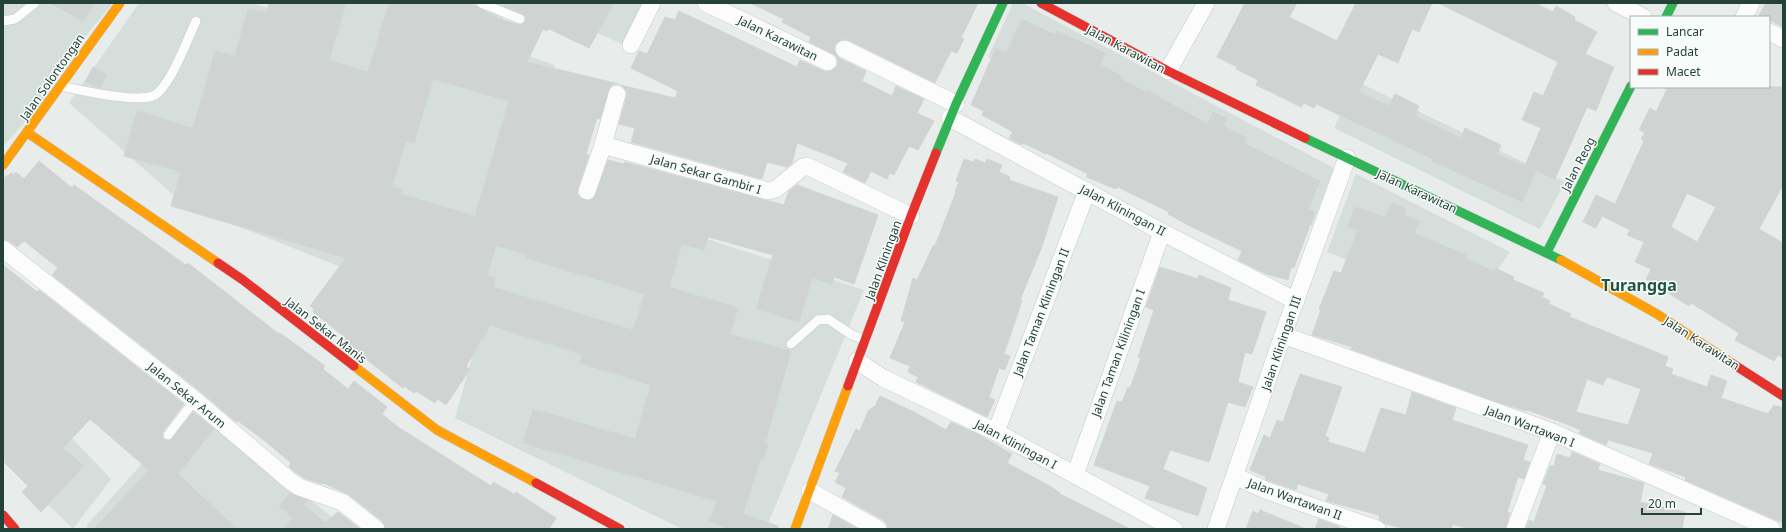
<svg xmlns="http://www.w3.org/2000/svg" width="1786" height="532" viewBox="0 0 1786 532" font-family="'Noto Sans',sans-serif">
  <rect width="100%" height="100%" fill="#e8edeb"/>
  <g fill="#d6dedb">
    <path d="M3,3H113L40,91L47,98L3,146Z"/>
    <path d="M139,3H250L274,9L276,3H512L492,39L452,30L555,65L523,179L864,290L766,529H682L455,418L483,318L421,299L185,205L69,103Z"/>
    <path d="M532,3H645L624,45Z"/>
    <path d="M1013,3H1022L1334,168L1312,226L988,57Z"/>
    <path d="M1356,81L1565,182L1540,229L1334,128Z"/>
    <path d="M1356,174L1510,252L1470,309L1327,252Z"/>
    <path d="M3,366L111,479L73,529L3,460Z"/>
    <path d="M191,409L348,529H89L86,526Z"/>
  </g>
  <g fill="#cfd4d2" stroke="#d1d6d4" fill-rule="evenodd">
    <path d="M50,3H95L83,21Z"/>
    <path d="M269,3H346L329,60L368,72L389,3H469L497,18L520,25L525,22V16L504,6L506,3H614L589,48L549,29L547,31L543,29L527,62L619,84H614L610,87L600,119L597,118L586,154L589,155L578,188L577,193L580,198L588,201L594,198L608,160L624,164L625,162L784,205L789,191L797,185L878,215L854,284L834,277L832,284L812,278L799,322L756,309L773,255L708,237L704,250L682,244L669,287L738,308L730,334L791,351L765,443L768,444L763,461L760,460L743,514L778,526V529H729L709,521L717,501L523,443L533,409L635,439L651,385L580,363L583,355L490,325L483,340L481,339L466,367L470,369L446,405L438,399L435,403L416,391L414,393L404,386L403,388L344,342L346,338L313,312L314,309L310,306L346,258L171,206L181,172L124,156L137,111L193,128L215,51L235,56L248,9L267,12ZM433,79L509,101L475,216L400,194L402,189L392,187L406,141L414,143ZM496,246L527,254L526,258L645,294L633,330L493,287L495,278L487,276Z"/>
    <path d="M750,3H978L961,38L964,39L957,53L951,51L935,83L848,40L843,39L835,44L834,50L839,58L866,71L862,81L892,96L896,86L924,99L917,113L934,121L918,150L909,146L894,175L890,173L887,179L871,171L865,183L843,172L848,163L797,143L792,163L787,167L767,162L762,179L631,142L635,128L619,124L627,96V91L620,85L675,98L678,91L631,68L639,51L647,54L665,17L675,20L679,11L797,67L800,60L824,71L833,70L837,67L838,62L836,56L809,42L811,37L782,22L784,19Z"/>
    <path d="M1245,3H1297L1289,17L1337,41L1356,3H1432L1419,32L1412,29L1398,63L1378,54L1359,92L1389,106L1395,94L1419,106L1415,116L1461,138L1465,128L1501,145L1497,154L1536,171L1522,202L1432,161L1433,159L1316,104L1314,108L1304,103L1301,107L1256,85L1258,80L1236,69L1237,67L1217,57Z"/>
    <path d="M1438,3H1535L1553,12L1556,6L1575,17L1574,20L1597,32L1585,54L1614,67L1596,111L1587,107L1555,179L1525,166L1541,128L1522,120L1534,92L1543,96L1558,62Z"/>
    <path d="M1766,3H1783V27L1769,20V17L1759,15Z"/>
    <path d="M1022,19L1055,35L1057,31L1105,53L1100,64L1121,76L1119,78L1146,92L1147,90L1207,124L1213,112L1227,118L1224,126L1247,138L1244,143L1320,181L1308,210L1315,212L1294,268L1291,267L1288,280L1266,274L1238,260L1242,251L1192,227L1168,214L1169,212L1118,187L1116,189L1086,177L1088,174L1046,153V154L1023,143L1022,145L1009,138L1013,132L982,115L984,111L971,105L988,66L996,48L1006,53Z"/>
    <path d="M93,67L107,75L100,88L85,82Z"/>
    <path d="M1668,87H1783V185L1759,229L1783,243V358L1778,355L1774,361L1735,340L1739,333L1691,303L1689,306L1646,279L1651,269L1635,262L1644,242L1627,235L1630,230L1602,216L1596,228L1583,222L1596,195L1615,204L1644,141L1641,139L1645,133L1639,130L1650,108L1656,112ZM1687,193L1716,207L1697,242L1671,227Z"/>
    <path d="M964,159L973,162L975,159L985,163L987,159L1002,165L999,172L1010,177L1009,180L1058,197L1041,249L1020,300L1022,301L1004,354L1010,356L1005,370L999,368L989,397L995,400L987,417L916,382L918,377L908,372L910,366L890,358L905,322L901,321L913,278L917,280L933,246H935L956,192L955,191L959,182L956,181Z"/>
    <path d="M39,161L72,188L74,185L186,265L188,263L279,334L280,333L325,366L323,369L348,389L354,381L387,407L382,414L398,427L491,486L493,482L514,494L516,492L556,518L549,529H386L382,521L348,494L323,483L322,484L304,478L295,472L289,467L291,463L265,441L238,421L236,422L201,392L52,275L58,268L24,241L17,247L9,241L3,239V180L5,177L12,173L14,175L16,172L24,179Z"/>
    <path d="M1392,203L1406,209L1404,215L1420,221L1414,233L1466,255L1465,258L1493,271L1495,268L1514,277L1513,280L1544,293L1542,297L1550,301L1549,304L1571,314L1570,317L1668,357L1665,366L1673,369L1671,374L1707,387L1711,375L1727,381L1721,398L1768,414L1774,405L1783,408V523L1685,480L1686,477L1649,464L1653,453L1608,440L1606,445L1579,433L1581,430L1564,423L1527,410L1526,411L1500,403L1351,349L1352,347L1312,335L1321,310L1319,309L1334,271L1341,273L1358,230L1348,227L1355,207L1385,217ZM1607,377L1641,389L1628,425L1576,412L1587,379L1603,385Z"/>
    <path d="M3,265L37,292L39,290L184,404L163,432L162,437L165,440L168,441L172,439L193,412L214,429L178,474L237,529H94L149,470L90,419L63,448L84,466L41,512L22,492L28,486L3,461Z"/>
    <path d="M1160,267L1198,279L1199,275L1231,288L1228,300L1266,312L1252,354L1245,352L1238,382L1253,387L1245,407L1228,402L1209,462L1170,450L1163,469L1207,488L1198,516L1145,498L1150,486L1094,465L1117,401L1122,402L1128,387L1130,388L1141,358L1138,357L1154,310L1146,307Z"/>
    <path d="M1300,374L1342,387L1325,436L1329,438L1328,442L1365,453L1381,408L1406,415L1412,392L1456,408L1452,420L1528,445L1523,460L1530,462L1524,479L1518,477L1507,512L1510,513L1505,529H1469L1453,524L1451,529H1408L1385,524L1379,519V515L1326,501L1329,494L1298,484L1296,490L1269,481L1265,479L1266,477L1250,470L1264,435L1270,438L1277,420L1283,422Z"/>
    <path d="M880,396L914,412L946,430L951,422L978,434L1012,454L1007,463L1050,486L1060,493V494L1130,529H888L887,524L883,520L842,497L846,488L835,482L840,473L835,471L856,429L860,431L868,411L875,406Z"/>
    <path d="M1572,452L1600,464L1598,470L1644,483L1640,502L1685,512L1682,529H1526L1529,520L1534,522L1547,485L1543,484L1550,466H1554L1557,454L1570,458Z"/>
    <path d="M290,493L308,501L304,505L325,523L338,512L360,529H283L293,518L279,506Z"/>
    <path d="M1260,510L1306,529H1246L1253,511L1258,514Z"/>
    <path d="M833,515L858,529H828Z"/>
    <path d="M1319,519L1340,527L1339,529H1315Z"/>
  </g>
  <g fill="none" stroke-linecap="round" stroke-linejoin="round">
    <g stroke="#c5cac8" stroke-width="10">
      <g id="lane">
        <path d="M481,3L520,19"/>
        <path d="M3,21L15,19L35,3"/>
        <path d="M61,86C80,90 139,104 155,95C171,85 188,38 196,21"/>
        <path d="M791,344L818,320L828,319L852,335L866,340"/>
        <path d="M168,435L195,400"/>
      </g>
    </g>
    <g stroke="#c5cac8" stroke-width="18">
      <g id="street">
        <path d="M706,3L828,62"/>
        <path d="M1616,3L1643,17"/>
        <path d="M1744,17L1751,3"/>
        <path d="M1769,32L1783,39"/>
        <path d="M631,45L652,3"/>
        <path d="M844,49L956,104"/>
        <path d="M1168,71L1206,3"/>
        <path d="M950,118L1162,232L1296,301"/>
        <path d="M603,145L768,191L776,189L803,167L807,166L911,216"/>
        <path d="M587,191L603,145L617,94"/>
        <path d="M3,249L195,400L289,480L299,487L342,502L376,529"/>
        <path d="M1283,335L1552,432L1772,529"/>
        <path d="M857,361L883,378L996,432L1174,529"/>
        <path d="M996,432L1087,191"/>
        <path d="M1075,475L1162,232"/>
        <path d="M1235,476L1265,490L1377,529"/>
        <path d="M810,491L878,529"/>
        <path d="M1216,529L1283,335L1347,158"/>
        <path d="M1515,529L1552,432"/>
      </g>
    </g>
    <g stroke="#c3cbc8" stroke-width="10">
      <g id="fast">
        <path d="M1666,17L1673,3"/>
        <path d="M1305,138L1561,260"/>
        <path d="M936,153L956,104L1003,3"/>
        <path d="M1547,252L1631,86"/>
      </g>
    </g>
    <g stroke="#c3cbc8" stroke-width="10">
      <g id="slow">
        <path d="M28,133L218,263"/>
        <path d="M3,165L120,3"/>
        <path d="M1561,260L1657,314L1733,364"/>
        <path d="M354,366L437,430L536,483"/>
        <path d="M795,529L848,386"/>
      </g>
    </g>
    <g stroke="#c3cbc8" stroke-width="10">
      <g id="jam">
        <path d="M1041,3L1168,71L1305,138"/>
        <path d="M218,263L243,280L354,366"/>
        <path d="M1733,364L1783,396"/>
        <path d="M848,386L911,216L936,153"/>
        <path d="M536,483L620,529"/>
        <path d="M3,515L15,529"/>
      </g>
    </g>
    <use href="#lane" stroke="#fcfcfc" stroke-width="9"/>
    <use href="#street" stroke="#fcfcfc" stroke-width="17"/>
    <use href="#fast" stroke="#30b455" stroke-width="9"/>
    <use href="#slow" stroke="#ff9f0a" stroke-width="9"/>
    <use href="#jam" stroke="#e5322d" stroke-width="9"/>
  </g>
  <g text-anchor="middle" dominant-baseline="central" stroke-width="3" stroke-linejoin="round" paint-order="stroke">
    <g font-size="12" fill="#24423a" stroke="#f7fbf9">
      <text transform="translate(778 38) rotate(26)">Jalan Karawitan</text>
      <text transform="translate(1126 49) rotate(28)">Jalan Karawitan</text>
      <text transform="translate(52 77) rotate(-55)">Jalan Solontongan</text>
      <text transform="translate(1578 164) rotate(-63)">Jalan Reog</text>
      <text transform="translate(706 174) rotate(16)">Jalan Sekar Gambir I</text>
      <text transform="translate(1417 191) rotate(25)">Jalan Karawitan</text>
      <text transform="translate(1123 210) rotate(28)">Jalan Kliningan II</text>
      <text transform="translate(883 260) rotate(-70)">Jalan Kliningan</text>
      <text transform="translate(1041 312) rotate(-69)">Jalan Taman Kliningan II</text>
      <text transform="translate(326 330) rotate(38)">Jalan Sekar Manis</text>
      <text transform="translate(1281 343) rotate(-71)">Jalan Kliningan III</text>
      <text transform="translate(1702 343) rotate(33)">Jalan Karawitan</text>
      <text transform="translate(1118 353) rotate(-70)">Jalan Taman Kiliningan I</text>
      <text transform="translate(187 395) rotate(39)">Jalan Sekar Arum</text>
      <text transform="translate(1530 426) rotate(21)">Jalan Wartawan I</text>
      <text transform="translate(1016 444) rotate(28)">Jalan Kliningan I</text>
      <text transform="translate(1295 499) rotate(20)">Jalan Wartawan II</text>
    </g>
    <g font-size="16" font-weight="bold" fill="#1f5548" stroke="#f7fbf9">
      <text x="1639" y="285">Turangga</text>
    </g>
  </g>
  <rect width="1786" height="532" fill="none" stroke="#24423a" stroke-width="8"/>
  <rect x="1630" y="16" width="140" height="72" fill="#f7fbf9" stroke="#a3b1ad"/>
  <rect x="1638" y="29" width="20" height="6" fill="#30b455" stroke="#a3b1ad"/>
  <text x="1666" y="36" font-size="12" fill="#24423a">Lancar</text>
  <rect x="1638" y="49" width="20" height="6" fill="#ff9f0a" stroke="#a3b1ad"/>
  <text x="1666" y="56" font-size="12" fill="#24423a">Padat</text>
  <rect x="1638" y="69" width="20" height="6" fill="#e5322d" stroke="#a3b1ad"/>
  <text x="1666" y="76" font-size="12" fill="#24423a">Macet</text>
  <path d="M1642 508v6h59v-6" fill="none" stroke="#24423a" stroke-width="2"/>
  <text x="1648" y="508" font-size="12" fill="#24423a" stroke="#f7fbf9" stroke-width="3" paint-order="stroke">20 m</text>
</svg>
